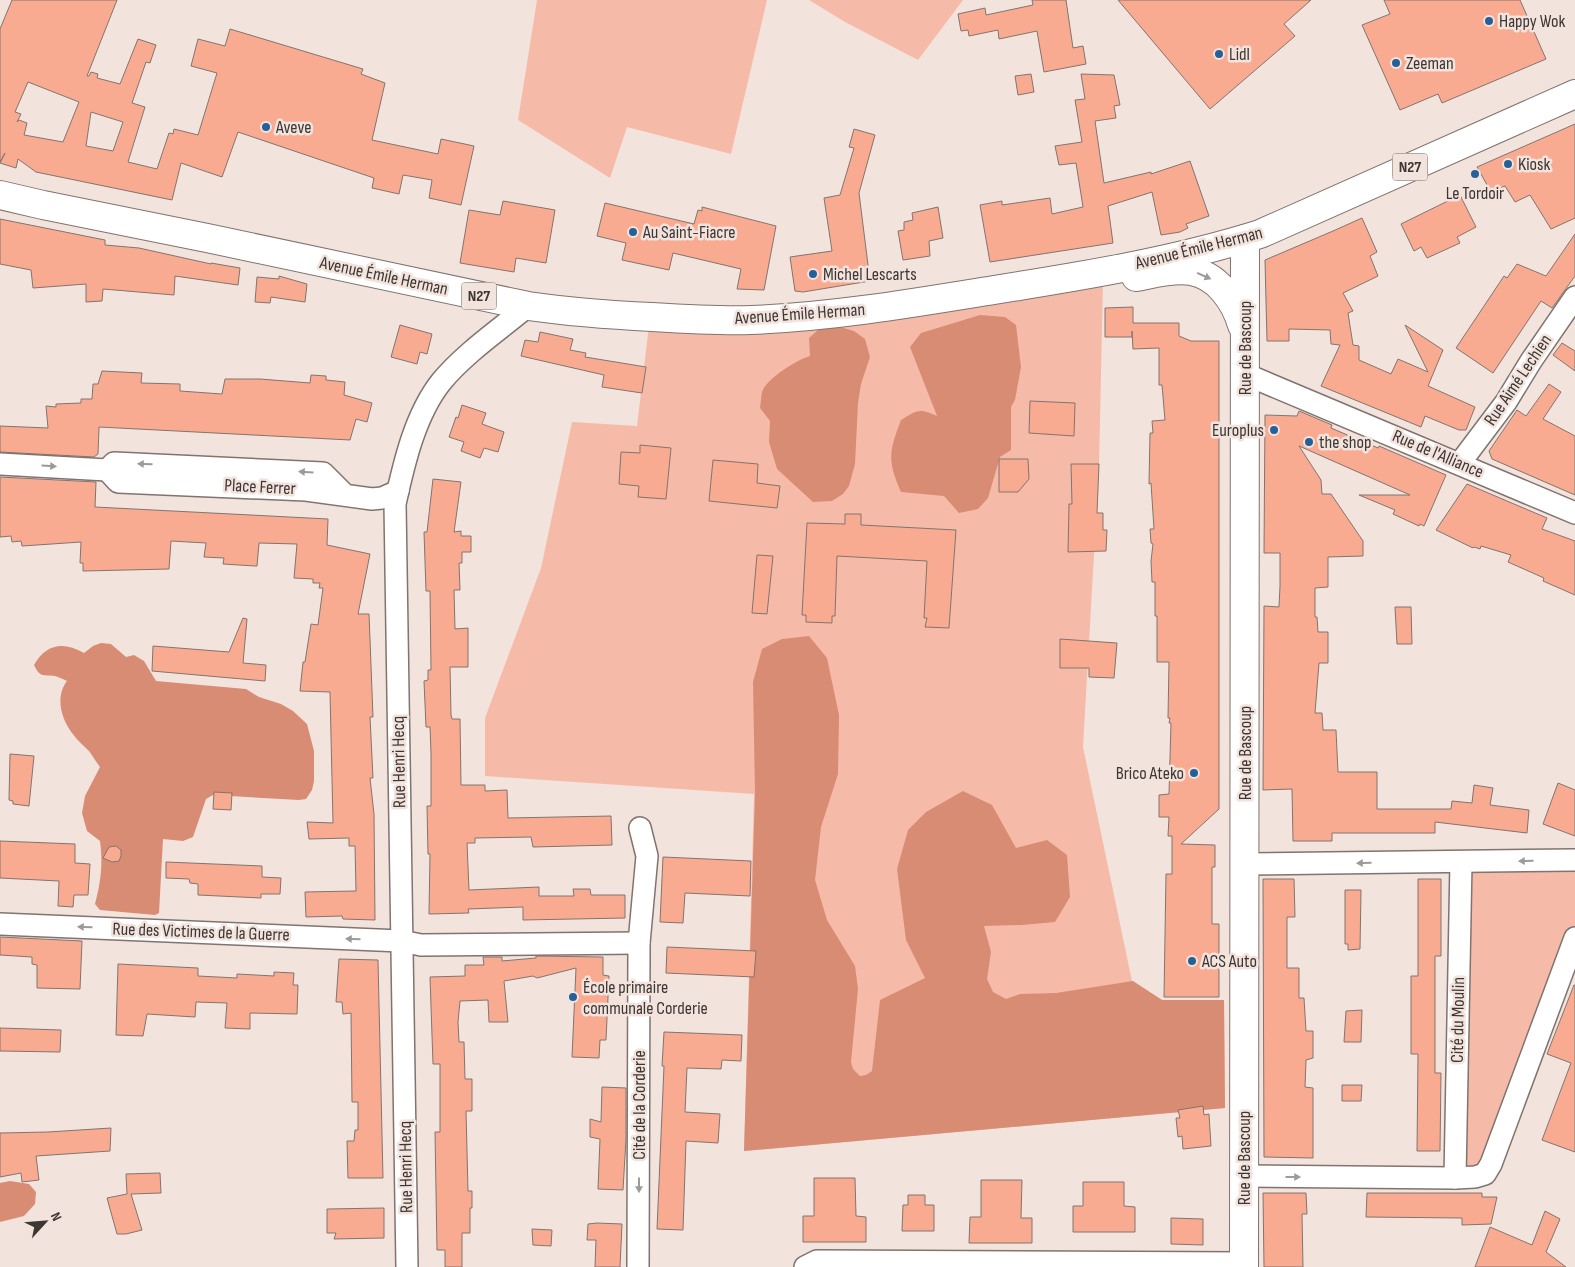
<svg xmlns="http://www.w3.org/2000/svg" width="1575" height="1267" viewBox="0 0 1575 1267" font-family="'Sofia Sans Condensed',sans-serif">
  <rect width="100%" height="100%" fill="#f3e3dd"/>
  <g fill="#f6bba8">
    <path d="M537,0H767L731,154L627,127L610,178L518,120Z"/>
    <path d="M809,0H963L918,60L845,22Z"/>
    <path d="M1103,282L1099,467L1083,747L1132,981L1162,1000H1224L1225,1108L744,1151L754,794L485,776V718L541,568L572,422L637,426L650,317Z"/>
    <path d="M1575,860V938L1491,1164L1455,1178L1461,862Z"/>
  </g>
  <g fill="#d88c73">
    <path d="M980,315L1005,317L1016,325L1021,367L1015,400L1011,407V450L1000,457L988,498L978,509L959,513L944,496L901,492C887,460 889,452 901,420C918,410 919,408 937,416L910,347L921,333Z"/>
    <path d="M840,327L854,331L865,339L870,357L861,384L858,403L855,464L849,486L843,494L832,501L813,502L777,469L769,442L770,421L760,408C761,402 761,396 762,392C767,378 797,360 810,356L809,338L819,329Z"/>
    <path d="M809,636L827,658L839,715L838,774L821,827L815,880L827,920L855,966L858,989L851,1062L853,1069L860,1076L866,1075L872,1071L880,1000L925,978L906,940L897,869L908,830L926,812L963,791L992,805L1016,848L1047,840L1067,855L1070,897L1055,922L1022,925L984,926L991,952L987,979L993,992L1006,999L1020,994L1056,993L1133,981L1162,1000H1224L1225,1108L744,1151L755,794L753,682L762,649L782,639Z"/>
    <path d="M101,643L111,644L126,657L134,655L144,661L156,681L246,689L259,697L281,704L293,711L307,724L314,751V781L312,790L306,799L299,800L213,795L206,799L193,837L183,841L163,839L159,913L155,915L100,910L95,904C101,881 103,864 100,841L87,831L82,813L85,796L100,767C96,762 93,756 89,751C83,745 77,740 72,733C61,718 55,697 67,681C63,679 59,677 55,676C42,675 40,677 34,665C46,644 63,641 84,653L93,646Z"/>
    <path d="M10,1181L29,1184L36,1192L35,1204L24,1216L0,1222V1183Z"/>
  </g>
  <g fill="#f9ab91" stroke="#82746f" fill-rule="evenodd">
    <path d="M12,0H117L87,76H89L91,72L98,74L97,78L120,84L138,39L156,45L150,63L146,62L132,103L145,107L128,162L157,169L169,133L173,134L174,129L198,135L217,73L191,66L198,39L225,46L230,29L363,69L361,74L385,83L372,140L438,154L441,139L474,146L461,205L429,198L432,180L403,175L399,194L372,188L374,178L238,132L222,177L181,163L172,200L36,172L18,159L16,168L0,163L5,153L0,162V29ZM28,82L79,102L63,142L24,135L27,123L19,120L17,122L21,114L15,112ZM91,112L123,122L113,151L86,146Z"/>
    <path d="M1032,0H1066L1073,48L1083,46L1086,64L1044,72L1037,31L999,39L998,30L969,36L968,30L961,31L958,14L985,8L986,15L1033,5Z"/>
    <path d="M1118,0H1311L1284,24L1295,36L1210,109Z"/>
    <path d="M1384,0H1520L1546,59L1442,103L1438,94L1400,110L1362,25L1390,14Z"/>
    <path d="M1031,74L1034,92L1018,95L1015,76Z"/>
    <path d="M1081,74L1114,75L1120,105L1114,106L1116,118L1095,121L1104,183L1151,172V174L1190,161L1209,216L1186,224L1188,228L1180,232L1161,235L1152,192L1108,206L1113,243L990,262L980,205L1002,201V205L1050,198L1052,214L1083,207L1076,163L1059,165L1055,146L1082,142L1075,100L1085,99Z"/>
    <path d="M1575,124V218L1551,229L1530,195L1515,202L1505,186L1491,192L1477,167Z"/>
    <path d="M854,129L875,135L859,193L870,281L803,292L795,291L790,257L832,251L824,198L840,195L854,148L849,147Z"/>
    <path d="M1460,195L1476,227L1457,237L1460,243L1427,258L1421,247L1414,251L1401,224Z"/>
    <path d="M503,201L555,210L546,263L516,258L514,272L460,263L469,210L500,215Z"/>
    <path d="M605,203L694,224L698,210L702,211V207L776,226L764,290L737,289L741,269L673,253L669,270L622,260L626,243L597,236Z"/>
    <path d="M938,207L943,238L929,241L930,256L903,260L898,231L904,230V222L913,220L912,213Z"/>
    <path d="M1362,218L1377,252L1370,256L1378,276L1343,293L1353,311L1348,313L1353,345L1359,346V360L1391,374L1398,359L1428,372L1405,325L1443,350L1428,386L1475,407L1466,430H1459L1425,416L1421,427L1321,386L1340,345L1331,344L1330,330L1289,329V341H1267L1265,260L1333,231Z"/>
    <path d="M0,219L105,240V245L139,248L211,264V263L240,268L238,285L175,276L174,295L103,289L102,301L86,302V284L33,288L31,270L0,264Z"/>
    <path d="M1575,234V276L1552,308L1541,301L1493,373L1456,348L1504,276L1507,278L1517,264L1546,276Z"/>
    <path d="M279,276L307,284L305,302L271,297L270,303L255,302L257,277L279,279Z"/>
    <path d="M1133,307V323H1179V336L1191,341H1219V809L1181,844L1215,845V867H1212V924H1219V997H1164L1166,874H1172V836H1168L1169,817H1159V795L1169,794L1171,723H1169L1170,718H1168L1169,662H1157V616H1155V582H1152L1151,561L1153,544L1151,543L1150,529H1154L1151,483L1149,484L1150,433H1153L1152,421L1165,420L1162,385H1159V348L1133,349L1132,331V337H1105V308Z"/>
    <path d="M400,325L432,334L427,354L420,352L417,364L391,357Z"/>
    <path d="M540,332L573,339L570,350L586,353L585,357L646,367L642,393L602,387L604,375L521,356L525,340L538,342Z"/>
    <path d="M1562,343L1575,351V371L1553,355Z"/>
    <path d="M102,371L142,373L141,383L180,384V391L222,394L225,379H260L310,383L311,375L326,376V380L345,382L344,395L372,403L367,422L356,419L350,440L99,427L98,454L94,457L0,452V426L48,428L46,406L56,407V404L81,403V399H92L93,384H98Z"/>
    <path d="M1549,384L1561,392L1543,419L1575,436V495L1492,459L1489,451L1517,410L1526,416Z"/>
    <path d="M1030,401L1075,403L1074,436L1029,433Z"/>
    <path d="M462,405L486,413L482,424L504,432L498,452L484,448L480,458L461,451L464,442L449,437L456,417L458,418Z"/>
    <path d="M1299,411L1332,425L1331,428L1378,448L1379,446L1446,475L1424,526L1420,524L1419,526L1393,514L1395,510L1359,495H1410L1299,446L1321,480L1322,494H1331L1363,541V556L1328,557V587L1315,588V617H1317L1318,632H1328V663H1319L1315,713H1322L1323,730H1336L1338,772H1377V809H1451L1452,801L1472,803L1474,785L1493,788L1490,805L1529,810L1527,833L1435,822V833H1332V841H1293L1292,789L1263,790L1264,606L1279,607L1280,586V553H1264L1265,415L1297,416Z"/>
    <path d="M640,445L671,448L666,499L638,497L639,486L619,484L621,452L640,453Z"/>
    <path d="M999,459H1028L1029,479L1018,492H999Z"/>
    <path d="M713,460L758,464L757,483L780,486L777,508L709,501Z"/>
    <path d="M1071,464H1099L1097,513H1103V530H1107L1106,551L1068,552L1069,504H1072Z"/>
    <path d="M0,477L96,482L95,507L328,519L327,545L370,554L358,614H369L373,717H370L373,778H370L374,814L375,920L343,919L342,916L306,917L305,892L356,891L355,846H349V838L309,839L307,822L333,823L330,692L300,691L303,662H305L311,624L318,625L323,588H319L320,583H313V579L294,578L297,544L259,543L257,566H255L223,564L224,558L204,557L206,543L171,541L169,569L83,571V563H80L81,542L22,546L21,541L12,542L11,536L0,537Z"/>
    <path d="M433,479L461,482L454,532L461,531V536H471V552H462V563H459L460,590H454L455,629L468,628V667H450L451,715L452,719H460L461,785H485V791L507,790L508,818L611,816L612,845L533,847L531,837L475,838V843H467L469,890L539,887V896H574L573,889H590L591,895H625V918L523,920V907L468,909L469,913L429,914L430,854H428L427,806H431V753L430,727H426L424,681L428,680V670H431L430,591H426L424,532H427Z"/>
    <path d="M1467,484L1547,518L1542,529L1575,541V595L1543,581L1544,578L1508,562L1511,555L1481,546L1480,549L1474,547L1473,548L1436,530Z"/>
    <path d="M845,514H861V525L956,530L949,628L925,627L927,618H924L927,561L837,556L835,616H832V623L806,622V615H802L807,523L845,524Z"/>
    <path d="M757,555L773,556L767,614L752,613Z"/>
    <path d="M1395,607H1411L1412,644H1397Z"/>
    <path d="M243,618L247,619L243,663L266,665L265,681L152,671L153,646L229,652Z"/>
    <path d="M1060,639L1117,643L1114,678L1089,677V668H1060Z"/>
    <path d="M10,754L34,756L29,806L13,804V801L9,800Z"/>
    <path d="M1558,783L1575,790V836L1543,824Z"/>
    <path d="M214,792L232,793L231,810L213,809Z"/>
    <path d="M0,841L75,844V863L90,864L88,895H74L73,907L58,906L59,881L0,878Z"/>
    <path d="M116,846L121,850V856L119,861L112,862L103,858L109,847Z"/>
    <path d="M663,857L751,861L750,896L685,893L683,923L660,922Z"/>
    <path d="M166,862L262,866V877L281,878L280,894H261V898L198,895V884L190,883L189,879L166,878Z"/>
    <path d="M1263,879H1294L1295,917H1287V968H1299V998H1304L1306,1031H1313V1058L1306,1060L1305,1087L1313,1088V1158L1264,1157Z"/>
    <path d="M1418,879H1441V956H1435V1073H1441L1440,1151H1417L1418,1054H1411V976H1418Z"/>
    <path d="M1345,890H1361L1360,949L1348,950V944H1345Z"/>
    <path d="M0,937L82,941L80,989L37,988V965L32,964V957L0,955Z"/>
    <path d="M667,947L756,951L754,977L666,973Z"/>
    <path d="M536,956L603,957V975L609,976L606,1040H600L599,1058L572,1057L576,968L537,978L533,976L504,981L508,1022H489L488,1000L460,1001L458,1022L459,1042H464L465,1079H472V1111H466L468,1191H472V1208H470V1233H462V1267H445V1250H437L435,1132H440V1064H433L430,977L465,976V965H484L483,957H502V961L536,958Z"/>
    <path d="M339,959L378,960L383,1178H348L347,1141H354L355,1130H358V1102H352L351,1013L343,1014L342,1002H336Z"/>
    <path d="M118,964L198,968V976L237,978V974L274,976V972L294,973L293,985H298L297,1014L250,1013V1029L225,1028L227,1003L196,1002L195,1017L147,1014L143,1036L116,1035Z"/>
    <path d="M1574,985H1575V1152L1542,1140L1571,1063L1547,1054Z"/>
    <path d="M1362,1010L1361,1042H1344L1346,1011Z"/>
    <path d="M0,1028L61,1030L60,1052L0,1051Z"/>
    <path d="M664,1032L742,1035L741,1061L722,1060L721,1069L687,1068L685,1112L720,1114L718,1143L686,1141L683,1230L657,1229L664,1066H662Z"/>
    <path d="M1342,1085H1362L1361,1101H1342Z"/>
    <path d="M602,1087L626,1088V1139L623,1190L598,1189L600,1139L590,1137V1119L601,1122Z"/>
    <path d="M1203,1106L1204,1115L1209,1114L1211,1146L1183,1149L1182,1136L1178,1137L1176,1118H1180L1178,1110Z"/>
    <path d="M111,1128L110,1151L36,1156L39,1180L22,1182L21,1173L0,1177V1133L48,1132Z"/>
    <path d="M160,1173L161,1193L131,1194L142,1230L126,1234H117L107,1198L127,1194L126,1174Z"/>
    <path d="M814,1178H855L856,1216L866,1217V1242H803V1216H814Z"/>
    <path d="M981,1180H1022L1021,1218H1032V1243H969L970,1217H981Z"/>
    <path d="M1083,1182H1124V1206L1135,1207V1232H1073V1206H1083Z"/>
    <path d="M1263,1193H1306L1307,1214H1302L1303,1267H1264Z"/>
    <path d="M1367,1193H1482V1197H1497L1491,1224L1462,1225V1218L1366,1217Z"/>
    <path d="M908,1195H925V1205H934V1231H902L903,1205H908Z"/>
    <path d="M384,1208V1238L334,1239L336,1233H327V1209Z"/>
    <path d="M1545,1211L1560,1219L1546,1252L1566,1267H1475L1490,1227L1532,1245Z"/>
    <path d="M1171,1218L1203,1219V1245L1171,1244Z"/>
    <path d="M597,1223L622,1224L620,1267H595L596,1240H587L588,1224Z"/>
    <path d="M532,1229L552,1230L551,1246L533,1245Z"/>
  </g>
  <g fill="none" stroke-linecap="round" stroke-linejoin="round">
    <g stroke="#81736e" stroke-width="24">
      <g id="minor">
        <path d="M1245,374L1575,513"/>
        <path d="M1460,463L1506,402L1531,361L1575,297"/>
        <path d="M0,464L107,470"/>
        <path d="M345,495L323,473L114,463L107,470L118,482L306,490L372,499L382,498L398,491"/>
        <path d="M1244,864L1575,860"/>
        <path d="M0,924L401,941L421,945L639,943"/>
        <path d="M1244,1176L1455,1178L1475,1177L1485,1174L1491,1164L1575,938"/>
        <path d="M1455,1178L1461,862"/>
        <path d="M407,1267L395,504C404,463 415,415 441,382C465,353 499,330 528,306"/>
        <path d="M638,1267L639,943L647,856L640,828"/>
        <path d="M805,1267L817,1261L1244,1263"/>
      </g>
    </g>
    <g stroke="#81736e" stroke-width="30">
      <g id="secondary">
        <path d="M1136,277C1153,274 1173,268 1191,271C1217,275 1235,301 1242,325"/>
        <path d="M1244,1267L1245,239"/>
      </g>
    </g>
    <g stroke="#81736e" stroke-width="30">
      <path id="primary" d="M0,195L43,205L207,238L528,306C570,312 611,315 652,317C685,319 718,321 751,320C832,317 914,303 994,290C1083,276 1174,261 1260,234L1575,94"/>
    </g>
    <use href="#minor" stroke="#fff" stroke-width="21"/>
    <use href="#secondary" stroke="#fff" stroke-width="28"/>
    <use href="#primary" stroke="#fff" stroke-width="28"/>
  </g>
  <defs><path id="oneway-solid" d="M-6-.8H1V-3.2L6.5 0L1 3.2V.8H-6Z" transform="scale(1.25)"/></defs>
  <g fill="#9e9a9a">
    <use href="#oneway-solid" transform="translate(1204 276) rotate(24)"/>
    <use href="#oneway-solid" transform="translate(145 464) rotate(-178)"/>
    <use href="#oneway-solid" transform="translate(49 466) rotate(3)"/>
    <use href="#oneway-solid" transform="translate(306 472) rotate(-177)"/>
    <use href="#oneway-solid" transform="translate(1526 861) rotate(179)"/>
    <use href="#oneway-solid" transform="translate(1364 863) rotate(179)"/>
    <use href="#oneway-solid" transform="translate(85 927) rotate(-178)"/>
    <use href="#oneway-solid" transform="translate(353 939) rotate(-178)"/>
    <use href="#oneway-solid" transform="translate(1293 1177)"/>
    <use href="#oneway-solid" transform="translate(639 1185) rotate(90)"/>
  </g>
  <g fill="#256198" stroke="#f3e3dd" stroke-width="2">
    <circle cx="1489" cy="21" r="5"/>
    <circle cx="1219" cy="54" r="5"/>
    <circle cx="1396" cy="63" r="5"/>
    <circle cx="266" cy="127" r="5"/>
    <circle cx="1508" cy="164" r="5"/>
    <circle cx="1475" cy="174" r="5"/>
    <circle cx="633" cy="232" r="5"/>
    <circle cx="813" cy="274" r="5"/>
    <circle cx="1274" cy="430" r="5"/>
    <circle cx="1309" cy="442" r="5"/>
    <circle cx="1194" cy="773" r="5"/>
    <circle cx="1192" cy="961" r="5"/>
    <circle cx="573" cy="997" r="5"/>
  </g>
  <g text-anchor="middle" dominant-baseline="central" stroke-width="5" stroke-linejoin="round" paint-order="stroke">
    <g fill="#f3e3dd" stroke="#736a67" stroke-width="1">
      <rect x="1392.5" y="153.5" width="35" height="27" rx="4"/>
      <rect x="461.5" y="282.5" width="35" height="27" rx="4"/>
    </g>
    <g font-size="16" font-weight="bold" fill="#3c3634">
      <text x="1410" y="167">N27</text>
      <text x="479" y="296">N27</text>
    </g>
    <g font-size="18" fill="#3c3634" stroke="#f3e3dd" text-anchor="start">
      <text x="1499" y="21">Happy Wok</text>
      <text x="1229" y="54">Lidl</text>
      <text x="1406" y="63">Zeeman</text>
      <text x="276" y="127">Aveve</text>
      <text x="1518" y="164">Kiosk</text>
      <text x="1475" y="193" text-anchor="middle">Le Tordoir</text>
      <text x="643" y="232">Au Saint-Fiacre</text>
      <text x="823" y="274">Michel Lescarts</text>
      <text x="1264" y="430" text-anchor="end">Europlus</text>
      <text x="1319" y="442">the shop</text>
      <text x="1184" y="773" text-anchor="end">Brico Ateko</text>
      <text x="1202" y="961">ACS Auto</text>
      <text x="583" y="987">École primaire<tspan x="583" dy="21">communale Corderie</tspan></text>
    </g>
    <g font-size="18" fill="#3c3634" stroke="#f3e3dd">
      <text transform="translate(1199 248) rotate(-14)">Avenue Émile Herman</text>
      <text transform="translate(384 276) rotate(12)">Avenue Émile Herman</text>
      <text transform="translate(800 314) rotate(-4)">Avenue Émile Herman</text>
      <text transform="translate(1245 348) rotate(-90)">Rue de Bascoup</text>
      <text transform="translate(1518 380) rotate(-56)">Rue Aimé Lechien</text>
      <text transform="translate(1438 454) rotate(23)">Rue de l'Alliance</text>
      <text transform="translate(260 487) rotate(3)">Place Ferrer</text>
      <text transform="translate(1245 753) rotate(-90)">Rue de Bascoup</text>
      <text transform="translate(399 762) rotate(-91)">Rue Henri Hecq</text>
      <text transform="translate(201 932) rotate(2)">Rue des Victimes de la Guerre</text>
      <text transform="translate(1458 1020) rotate(-89)">Cité du Moulin</text>
      <text transform="translate(639 1105) rotate(-90)">Cité de la Corderie</text>
      <text transform="translate(1244 1158) rotate(-90)">Rue de Bascoup</text>
      <text transform="translate(406 1167) rotate(-91)">Rue Henri Hecq</text>
    </g>
  </g>
  <g transform="translate(45 1222) rotate(64)" stroke="#f3e3dd" stroke-width="4" paint-order="stroke">
  <path d="M0-4L9 19L0 12L-9 19Z" fill="#3c3634"/>
  <text y="-8" font-size="14" font-weight="bold" text-anchor="middle" fill="#3c3634">N</text>
  </g>
</svg>
